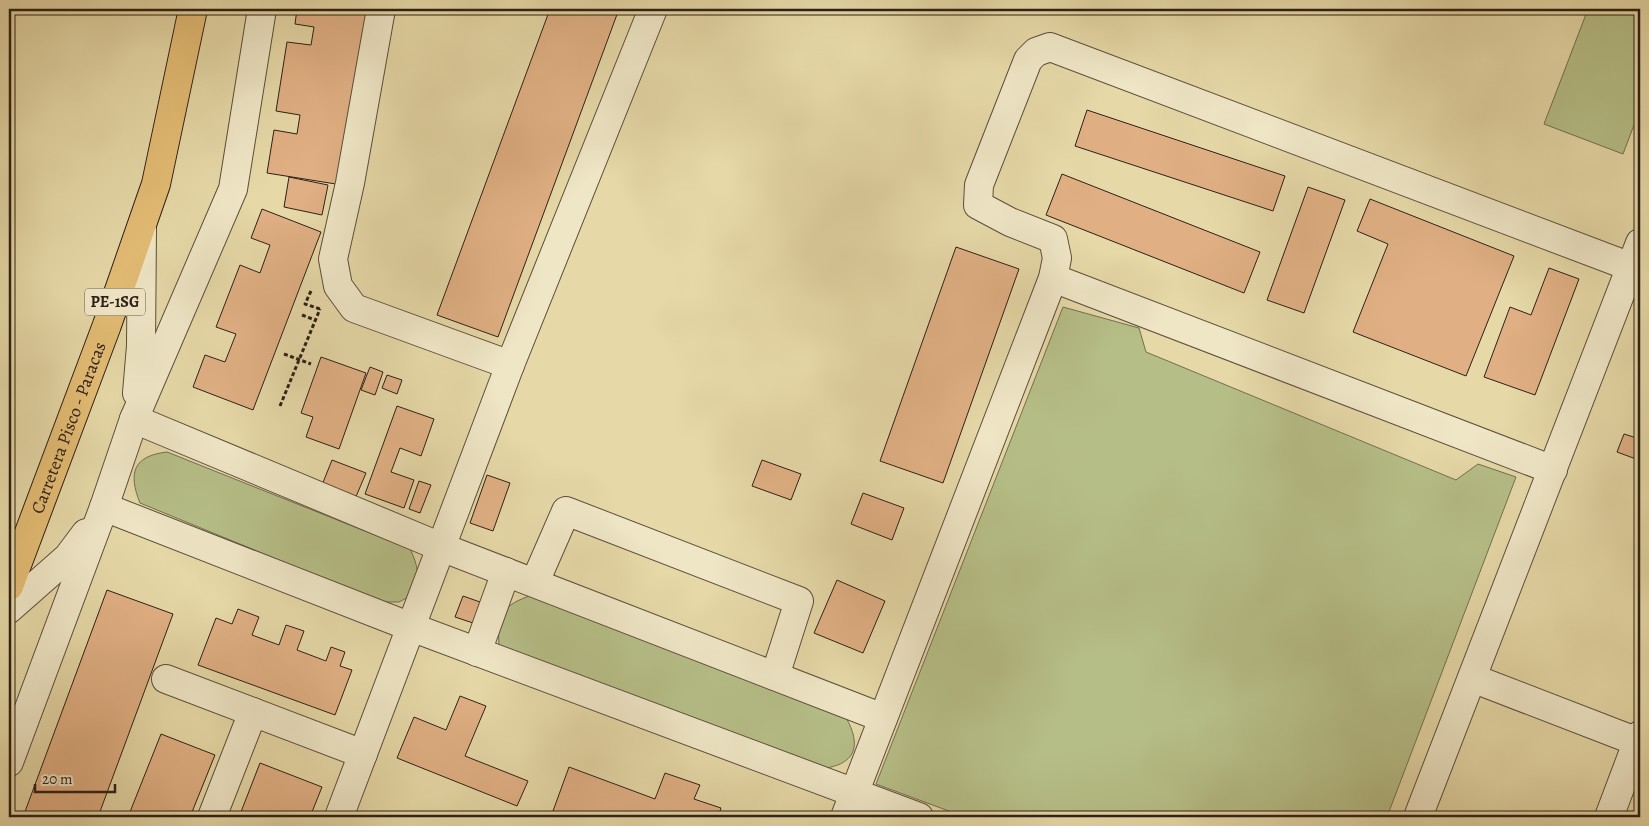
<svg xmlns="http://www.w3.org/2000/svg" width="1649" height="826" viewBox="0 0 1649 826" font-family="Alegreya,serif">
  <rect width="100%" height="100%" fill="#e6d8a7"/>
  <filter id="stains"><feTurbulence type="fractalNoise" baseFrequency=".004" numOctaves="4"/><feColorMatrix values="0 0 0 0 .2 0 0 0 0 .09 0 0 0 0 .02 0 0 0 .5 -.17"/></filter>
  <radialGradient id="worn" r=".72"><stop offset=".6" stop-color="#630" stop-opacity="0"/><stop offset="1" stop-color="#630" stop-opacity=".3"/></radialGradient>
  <g fill="#b6be87" stroke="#726f50">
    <path d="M1588,9H1640V109L1623,154L1544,124Z"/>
    <path d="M1063,307L1139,328L1146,352L1456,480L1478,464L1516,477L1387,817H965L876,784Z"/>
    <path d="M167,452L410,549C418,565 420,576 414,594L399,602H381L140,503C128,473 133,456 167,452Z"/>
    <path d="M532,595L842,711C862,742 860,765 819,769L499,645C497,614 503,605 532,595Z"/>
  </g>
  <g fill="#e0b084" stroke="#2e2018">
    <path d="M297,9H370L342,185L267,173L274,130L297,134L300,115L276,111L287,42L311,45L314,27L295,24Z"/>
    <path d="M550,9H619L498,337L437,315Z"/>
    <path d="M1087,110L1285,176L1273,211L1075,146Z"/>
    <path d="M1062,174L1260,252L1244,293L1046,215Z"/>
    <path d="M289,177L328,185L322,215L284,207Z"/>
    <path d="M1308,187L1345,200L1304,313L1267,300Z"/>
    <path d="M1370,199L1514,256L1466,376L1353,332L1388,244L1357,231Z"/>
    <path d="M262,209L321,232L253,410L193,387L205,355L225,362L236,334L216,327L240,265L260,273L270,245L251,238Z"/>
    <path d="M956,247L1019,269L943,483L880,461Z"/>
    <path d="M1549,268L1579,279L1535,395L1484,377L1510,307L1531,315Z"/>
    <path d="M321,357L366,373L339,449L306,437L313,417L301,413Z"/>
    <path d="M370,367L383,372L375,395L361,390Z"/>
    <path d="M387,375L402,380L397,394L382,388Z"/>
    <path d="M397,406L434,419L421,456L400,448L391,472L414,480L404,508L365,494Z"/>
    <path d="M1624,434L1640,439L1636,459L1617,452Z"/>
    <path d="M332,460L366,473L355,499L322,485Z"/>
    <path d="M762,460L801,474L791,500L752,486Z"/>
    <path d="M487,475L510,483L493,531L470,523Z"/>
    <path d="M419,481L431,485L420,513L409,509Z"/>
    <path d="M863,493L904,508L892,540L851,524Z"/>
    <path d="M837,580L885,601L863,653L814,633Z"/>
    <path d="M107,590L173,614L98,817H23Z"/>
    <path d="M463,596L480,602L473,623L455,617Z"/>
    <path d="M238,609L259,617L252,635L279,645L286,625L304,631L297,650L326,661L331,647L345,652L340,666L352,670L335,715L198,665L216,618L232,624Z"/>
    <path d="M460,696L486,706L465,756L528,781L517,806L397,758L414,717L446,730Z"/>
    <path d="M161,734L215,755L190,817H128Z"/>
    <path d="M260,763L322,787L310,817H239Z"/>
    <path d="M569,767L655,799L665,773L700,785L694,799L721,808L718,817H627L620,815L619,817H570L553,811Z"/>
  </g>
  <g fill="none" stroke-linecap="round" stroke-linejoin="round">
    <g stroke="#5c4e3c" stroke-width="30">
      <g id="minor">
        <path d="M381,9L350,183L333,259L338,286L354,308L510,365"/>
        <path d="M1053,278L1553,470"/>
        <path d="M137,393L141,346L142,229"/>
        <path d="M134,419L441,547L883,718"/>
        <path d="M104,507L411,627L919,817"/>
        <path d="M535,582L566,511L799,601L775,676"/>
        <path d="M9,609L68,557L86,533"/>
        <path d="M477,652L506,572"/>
        <path d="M1472,678L1638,742"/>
        <path d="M166,679L363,754"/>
        <path d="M9,762L104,507L134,419L233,189L262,9"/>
        <path d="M212,817L253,712"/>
        <path d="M339,817L510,365L653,9"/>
        <path d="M845,817L1053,278L1057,258L1053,239L1010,222L978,205L979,185L1028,60L1036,52L1050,47L1631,267"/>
        <path d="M1418,817L1640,243"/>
        <path d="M1609,817L1640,735"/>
      </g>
    </g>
    <g stroke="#2e2018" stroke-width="30">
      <g id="major">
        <path id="s1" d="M9,586L107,325L156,184L193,9"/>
      </g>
    </g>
    <g stroke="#2e2018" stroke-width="3" stroke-dasharray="4 2.5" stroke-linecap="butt">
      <path d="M311,291L305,304L320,309"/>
      <path d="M302,315L315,320"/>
      <path d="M284,354L311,364"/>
      <path d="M280,406L320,309"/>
    </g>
    <use href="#minor" stroke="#efe6c6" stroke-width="28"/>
    <use href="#major" stroke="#e3bc74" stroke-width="28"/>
  </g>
  <g text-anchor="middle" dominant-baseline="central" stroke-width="4" stroke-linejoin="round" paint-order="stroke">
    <rect fill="#efe6c6" stroke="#685b4c" stroke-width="1" x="85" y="288.5" width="60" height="27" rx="4"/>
    <g font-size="16" font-weight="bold" fill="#2e2018">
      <text x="115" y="302">PE-1SG</text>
    </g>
    <g font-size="18" fill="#2e2018" stroke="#efe6c6">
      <text stroke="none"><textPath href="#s1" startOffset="169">Carretera Pisco - Paracas</textPath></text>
    </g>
  </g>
  <rect width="1649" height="826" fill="none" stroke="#e6d8a7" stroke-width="30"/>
  <rect x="10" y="10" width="1629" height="806" fill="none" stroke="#2e2018" stroke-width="2.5"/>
  <rect x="15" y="15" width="1619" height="796" fill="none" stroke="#2e2018"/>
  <path d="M35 784v8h80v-8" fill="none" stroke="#2e2018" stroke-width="2.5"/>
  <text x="42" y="784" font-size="15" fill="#2e2018" stroke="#efe6c6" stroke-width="4" paint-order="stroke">20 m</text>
  <rect width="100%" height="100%" filter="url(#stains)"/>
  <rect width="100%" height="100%" fill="url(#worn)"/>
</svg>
